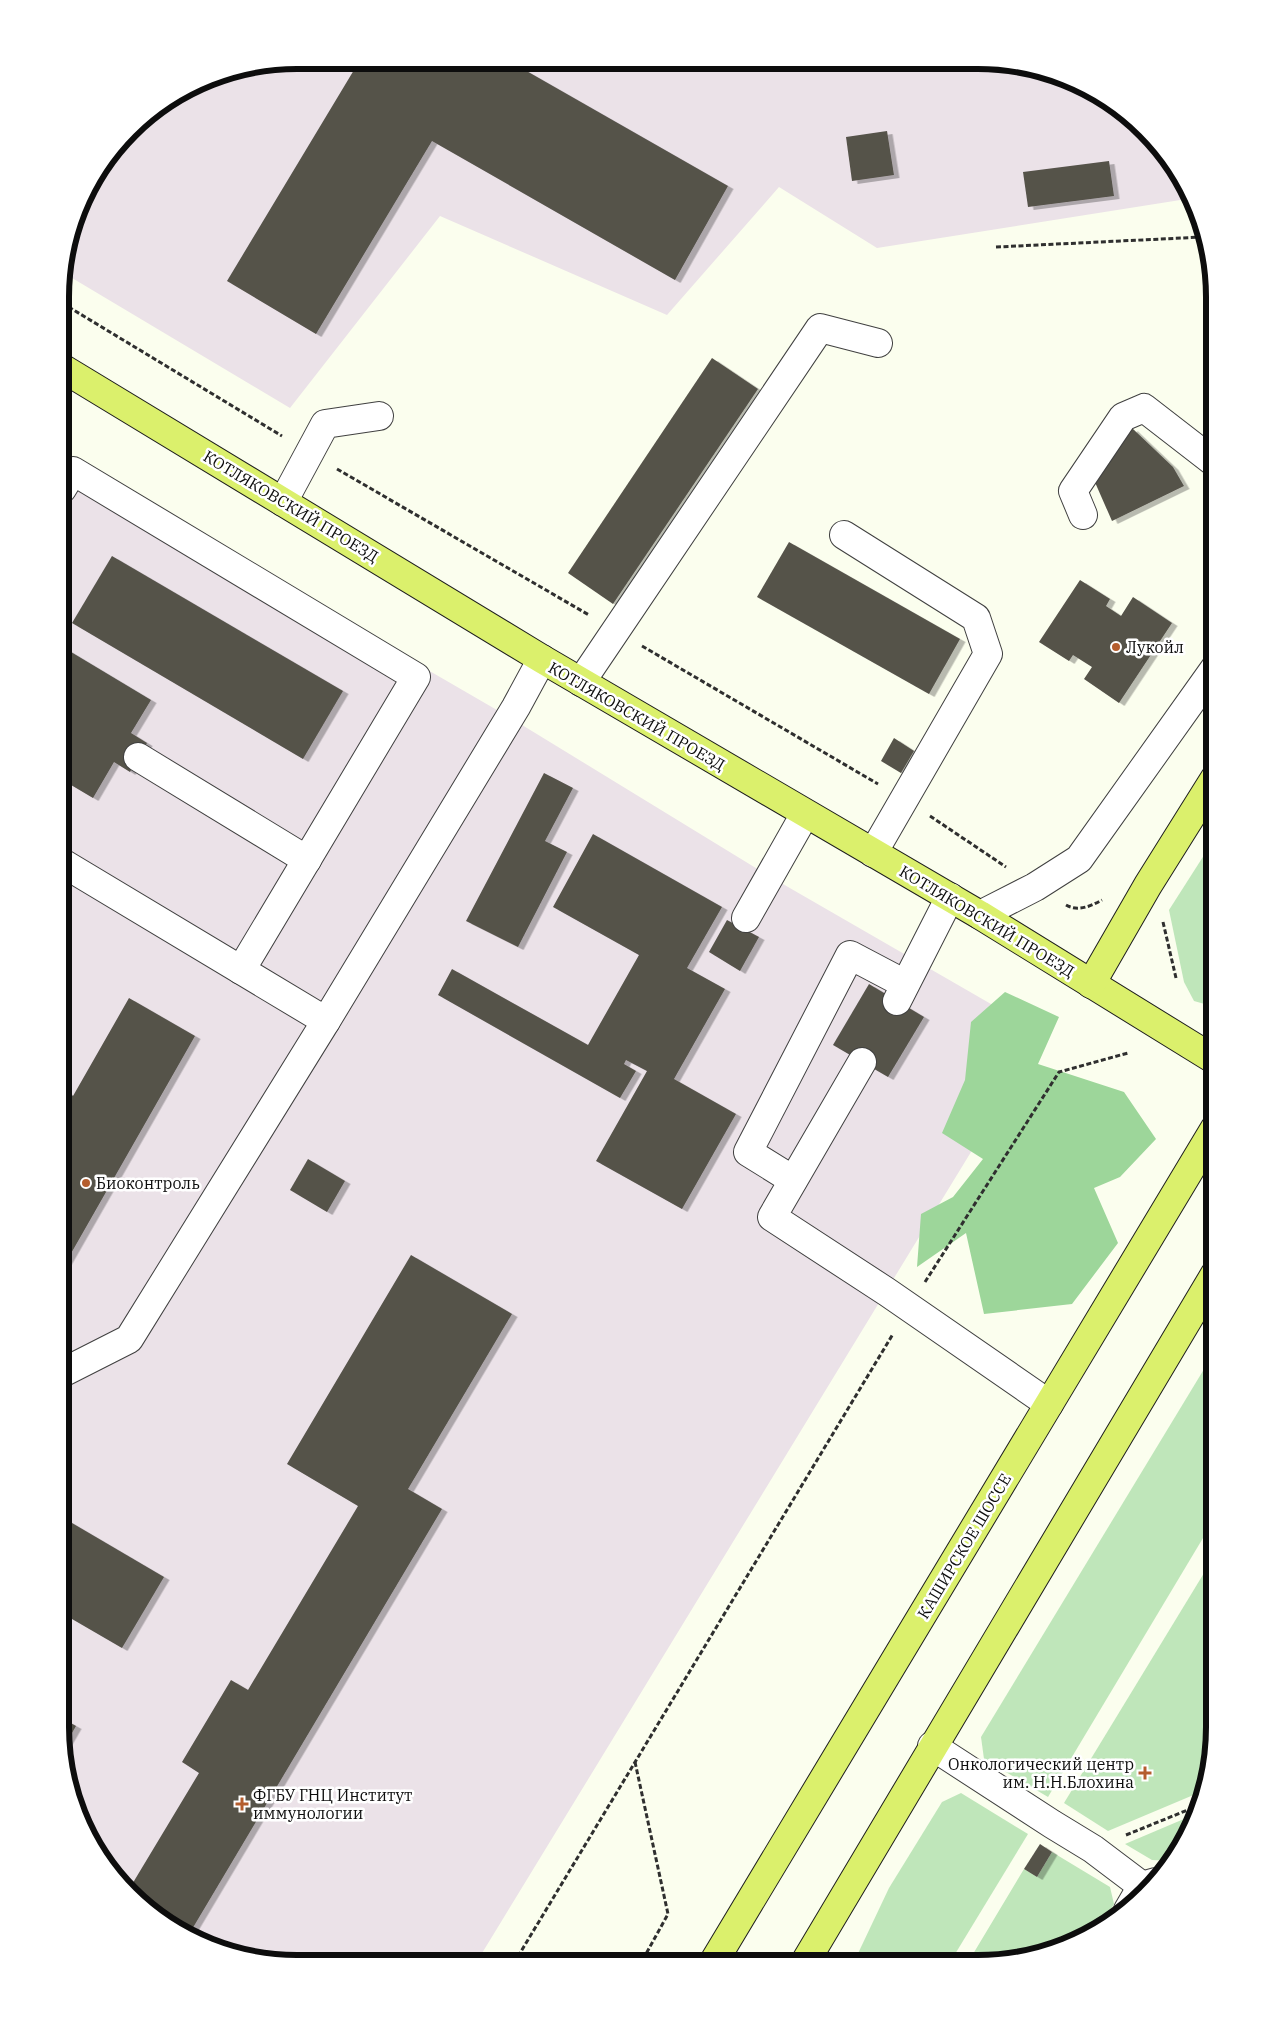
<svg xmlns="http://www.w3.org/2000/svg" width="1275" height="2024" viewBox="0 0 1275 2024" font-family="'IBM Plex Serif',serif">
  <defs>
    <filter id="shadow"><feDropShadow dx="5.5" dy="3" stdDeviation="0" flood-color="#0004"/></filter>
  </defs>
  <rect width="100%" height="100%" fill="#fbfeee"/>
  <g fill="#ebe2e8">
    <path d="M296,60L1010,62L1069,78L1123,109L1166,153L1193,198L877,248L779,187L667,315L440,216L290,408L62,272V266L84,192L140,119L206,78Z"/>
    <path d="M62,458L509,717L769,876L1043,1034L476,1963L266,1962L206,1946L152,1915L109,1871L78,1818L60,1728Z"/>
  </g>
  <g fill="#bfe6ba">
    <path d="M1215,838V1007L1194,1001L1184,982L1169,910Z"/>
    <path d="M1215,1351V1518L1048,1797L984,1759L981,1737Z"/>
    <path d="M1215,1555L1214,1743L1203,1791L1108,1831L1064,1803Z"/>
    <path d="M961,1793L1028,1834L949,1964H853L889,1888L942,1802Z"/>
    <path d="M1198,1813L1172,1861L1152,1860L1125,1844Z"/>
    <path d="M1052,1852L1110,1887L1114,1904L1100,1928L1069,1946L979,1964H967L1024,1869L1037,1877Z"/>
  </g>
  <path fill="#9dd69a" d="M1005,992L1059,1017L1038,1064L1124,1092L1156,1139L1120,1177L1094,1188L1118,1243L1072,1304L984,1314L966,1233L917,1267L921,1214L953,1197L983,1159L942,1133L965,1080L971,1022Z"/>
  <g fill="#55524a" filter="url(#shadow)">
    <path d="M360,60L509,61L728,186L675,280L432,141L316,334L227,281Z"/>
    <path d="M887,131L894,175L852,181L846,137Z"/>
    <path d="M1109,161L1114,196L1028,207L1023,172Z"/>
    <path d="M712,358L758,389L613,604L568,573Z"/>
    <path d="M1132,428L1173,467L1184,486L1112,521L1094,480Z"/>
    <path d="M789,542L960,639L929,694L757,597Z"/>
    <path d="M112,556L343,691L303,759L72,623Z"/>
    <path d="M1080,580L1110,599L1106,606L1121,616L1133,597L1172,623L1119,703L1084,679L1092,667L1073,655L1069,661L1039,642Z"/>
    <path d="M61,646L151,700L131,733L147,743L138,757L130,772L114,762L93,798L61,779Z"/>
    <path d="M894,738L914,751L901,773L881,761Z"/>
    <path d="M544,773L573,788L545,841L567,852L518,947L466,921Z"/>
    <path d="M593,834L722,907L687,968L725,989L674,1079L736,1114L682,1209L596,1161L647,1071L626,1060L624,1064L636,1071L620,1098L438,995L452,969L588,1045L639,955L553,907Z"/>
    <path d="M727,920L759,937L740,971L709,952Z"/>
    <path d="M869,984L924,1017L888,1077L833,1045Z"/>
    <path d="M129,998L195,1036L61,1271V1088L73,1096Z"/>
    <path d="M308,1159L345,1181L327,1212L290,1190Z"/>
    <path d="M411,1255L512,1314L408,1489L442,1509L188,1936L152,1915L128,1891L199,1773L182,1762L231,1680L248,1690L358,1506L287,1464Z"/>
    <path d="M60,1516L164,1577L122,1648L60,1612Z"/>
    <path d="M60,1717L76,1726L64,1747L60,1728Z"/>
    <path d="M1040,1844L1052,1852L1037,1877L1024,1869Z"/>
  </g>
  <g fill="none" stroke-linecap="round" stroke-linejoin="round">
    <g stroke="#404040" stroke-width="30">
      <g id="minor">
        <path d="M62,489L73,471L416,677L241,970"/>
        <path d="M283,502L325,424L379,416"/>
        <path d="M1083,515L1073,491L1123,417L1144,408L1215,463"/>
        <path d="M844,535L976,618L988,654L873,853"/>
        <path d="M581,682L820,328L878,343"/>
        <path d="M138,757L307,860"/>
        <path d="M61,862L326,1021L516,707L542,659"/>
        <path d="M980,915L1035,887L1079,859L1215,668"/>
        <path d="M746,918L805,814"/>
        <path d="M897,1001L950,897"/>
        <path d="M862,1062L772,1217L887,1292L1049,1404"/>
        <path d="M793,1180L748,1152L850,955L905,984"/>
        <path d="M60,1374L129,1339L326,1021"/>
        <path d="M932,1746L1052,1824L1093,1849L1142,1886"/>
        <path d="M1128,1910L1142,1886L1156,1882"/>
      </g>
    </g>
    <g stroke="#1e1e1e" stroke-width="30">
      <g id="major">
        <path d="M62,368L542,659L980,915L1215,1060"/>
        <path d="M1091,984L1148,885L1215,778"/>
        <path d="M713,1963L1215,1128"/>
        <path d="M804,1964L1215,1274"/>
      </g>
    </g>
    <g stroke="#2f2f2f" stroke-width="3" stroke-dasharray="5 2.5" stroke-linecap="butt">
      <path d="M996,247L1203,237"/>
      <path d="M62,303L282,436"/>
      <path d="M337,469L589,615"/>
      <path d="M642,646L878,784"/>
      <path d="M930,816L1006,867"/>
      <path d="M1066,905C1078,912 1091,906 1102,900"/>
      <path d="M1163,922L1176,978"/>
      <path d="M925,1282L1059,1072L1128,1053"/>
      <path d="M635,1762L668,1914L641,1963"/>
      <path d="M1126,1835L1200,1805"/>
      <path d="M514,1963L893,1334"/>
    </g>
    <use href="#minor" stroke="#fff" stroke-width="28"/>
    <use href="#major" stroke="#dbf06c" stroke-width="28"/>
  </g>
  <g fill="#b45d2e" stroke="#fff" stroke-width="2">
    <circle cx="1116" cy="647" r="5"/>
    <circle cx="86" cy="1183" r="5"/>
    <path d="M1142.5 1765.5h5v5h5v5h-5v5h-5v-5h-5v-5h5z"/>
    <path d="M239.5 1796.5h5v5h5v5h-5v5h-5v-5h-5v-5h5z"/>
  </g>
  <g text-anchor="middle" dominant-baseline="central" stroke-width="5" stroke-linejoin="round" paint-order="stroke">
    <g font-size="16" fill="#0d0d0d" stroke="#fff">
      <text transform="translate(291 506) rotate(31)">КОТЛЯКОВСКИЙ ПРОЕЗД</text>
      <text transform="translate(637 716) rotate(30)">КОТЛЯКОВСКИЙ ПРОЕЗД</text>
      <text transform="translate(987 921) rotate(31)">КОТЛЯКОВСКИЙ ПРОЕЗД</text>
      <text transform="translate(964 1546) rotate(-59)">КАШИРСКОЕ ШОССЕ</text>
    </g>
    <g font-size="16" fill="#0d0d0d" stroke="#fff" text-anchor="start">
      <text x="1126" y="647">Лукойл</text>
      <text x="96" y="1183">Биоконтроль</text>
      <text x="1134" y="1764" text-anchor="end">Онкологический центр<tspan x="1134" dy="18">им. Н.Н.Блохина</tspan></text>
      <text x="253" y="1795">ФГБУ ГНЦ Институт<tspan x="253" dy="18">иммунологии</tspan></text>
    </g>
  </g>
  <path d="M0 0H1275V2024H0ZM297 69H978A228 228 0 0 1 1206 297V1727A228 228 0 0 1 978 1955H297A228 228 0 0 1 69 1727V297A228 228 0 0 1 297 69Z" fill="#fff" fill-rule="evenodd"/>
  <path fill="none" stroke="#0d0d0d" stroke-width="6" d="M297 69H978A228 228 0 0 1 1206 297V1727A228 228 0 0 1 978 1955H297A228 228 0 0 1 69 1727V297A228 228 0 0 1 297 69Z"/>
</svg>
